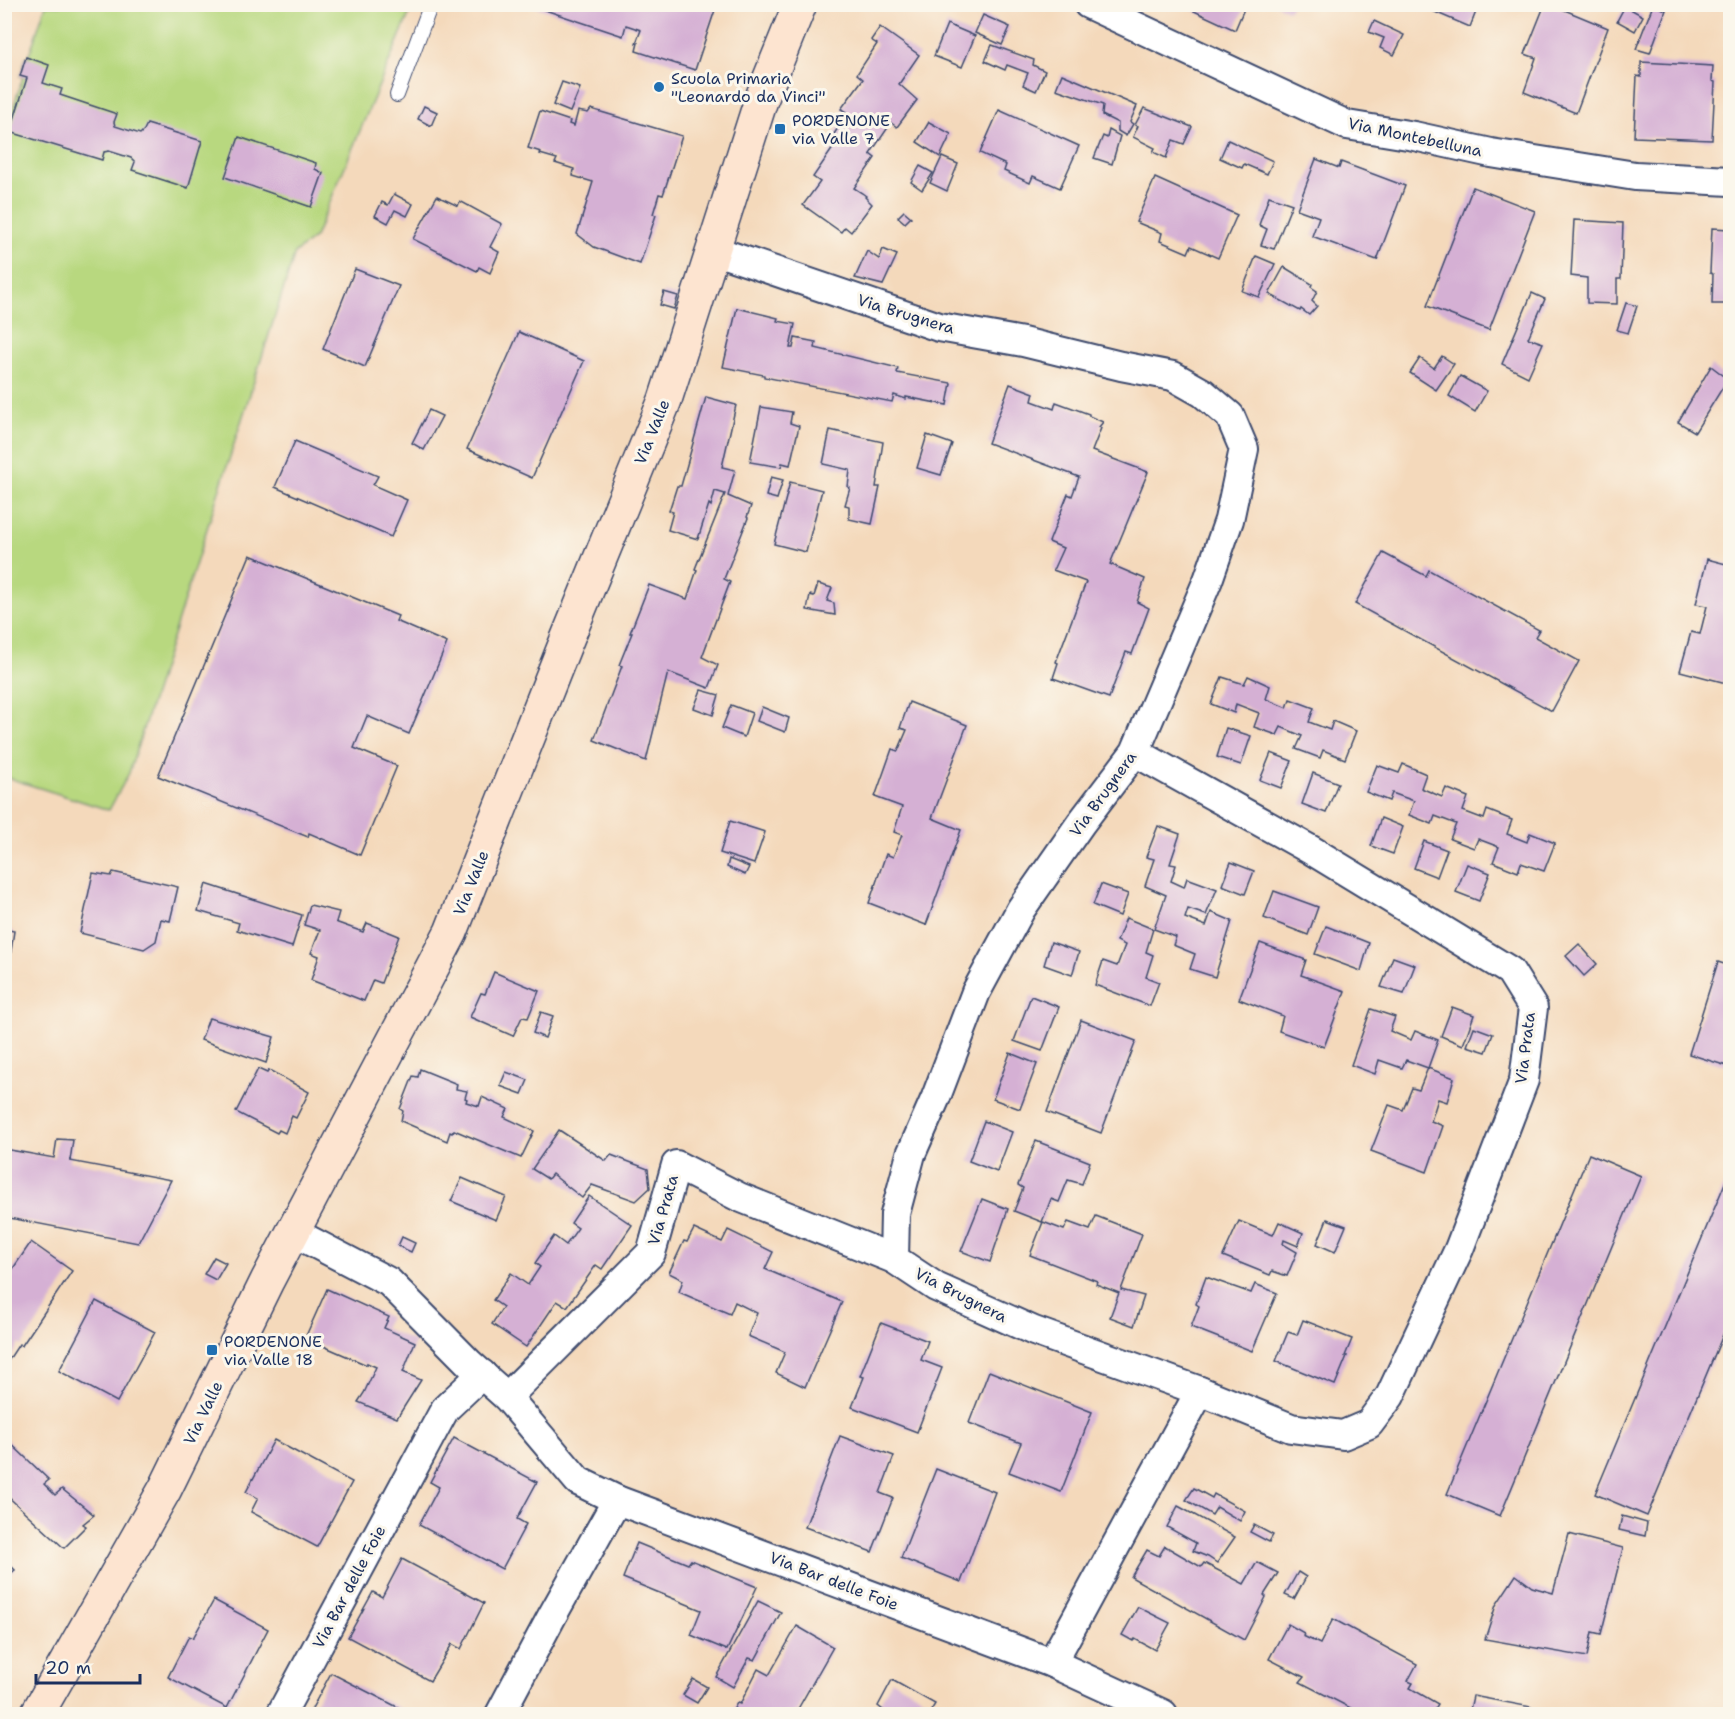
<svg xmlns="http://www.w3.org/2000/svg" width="1735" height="1719" viewBox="0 0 1735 1719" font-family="'Shantell Sans',sans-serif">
  <rect width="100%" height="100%" fill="#fbf7ec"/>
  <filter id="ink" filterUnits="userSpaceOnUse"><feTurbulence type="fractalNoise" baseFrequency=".0167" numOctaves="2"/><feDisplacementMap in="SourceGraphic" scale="12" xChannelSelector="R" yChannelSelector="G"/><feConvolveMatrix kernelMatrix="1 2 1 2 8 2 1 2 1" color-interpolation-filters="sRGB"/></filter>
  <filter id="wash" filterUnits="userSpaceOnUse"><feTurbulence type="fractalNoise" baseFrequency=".008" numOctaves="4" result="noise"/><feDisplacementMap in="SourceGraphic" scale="24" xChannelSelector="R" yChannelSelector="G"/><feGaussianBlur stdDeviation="1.35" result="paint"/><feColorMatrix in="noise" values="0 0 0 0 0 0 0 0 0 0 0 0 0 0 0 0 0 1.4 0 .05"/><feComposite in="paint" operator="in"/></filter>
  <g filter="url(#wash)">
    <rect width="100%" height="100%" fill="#f4d9bb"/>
    <path fill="#b8d87f" stroke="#6a846e" stroke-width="1.5" d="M46,5H413L315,237L295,253L129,773L109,810L5,777V133L23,77L20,76L26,57L28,58Z"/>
    <g id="blocks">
      <g fill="#d5b0d4">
        <path d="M527,4H717L695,70L636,51L638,43H636L641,30L626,25L623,36Z"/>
        <path d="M1179,4H1246L1235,30Z"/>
        <path d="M1275,4H1292L1289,11Z"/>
        <path d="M1416,4H1479L1470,27Z"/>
        <path d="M1545,4H1550L1608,28L1576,113L1524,92L1536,58L1525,54Z"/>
        <path d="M1653,5L1666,10L1650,53L1636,49Z"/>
        <path d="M1625,6L1643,16L1635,31L1617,21Z"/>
        <path d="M983,15L1010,27L1002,45L975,33Z"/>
        <path d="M1374,21L1404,35L1394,55L1380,48L1384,38L1369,32Z"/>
        <path d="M947,24L975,36L962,67L934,56Z"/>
        <path d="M880,27L919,55L899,84L917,100L897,127L891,123L870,154L875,158L854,188L862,193L866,196L865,197L872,204L851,232L845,227L841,232L803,205L820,182L813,177L833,148L828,143L848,113L841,109L863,79L857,74L877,44L871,40Z"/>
        <path d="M992,45L1034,60L1033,65L1045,71L1036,91L1023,85L1028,73L1007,65L1005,70L985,61Z"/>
        <path d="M26,57L49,65L43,83L62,89L60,95L117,114L114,122L115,126L140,134L144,130L147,124L202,141L188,188L132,170L135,162L131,158L109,151L104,152L102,160L10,132L27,78L20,76Z"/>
        <path d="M1641,62L1713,66L1712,81L1715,82L1712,140L1634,137L1637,76L1641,77Z"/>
        <path d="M1062,74L1137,106L1130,122L1133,124L1126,136L1118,131V123L1102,115L1103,105L1056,89Z"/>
        <path d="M562,82L580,88L570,112L553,105Z"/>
        <path d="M424,106L437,112L431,126L418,119Z"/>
        <path d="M1144,108L1192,127L1184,144L1173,140L1166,158L1153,152L1155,148L1133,137L1138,126L1135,125Z"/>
        <path d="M591,109L682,136L663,195L659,194L653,214L656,215L640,264L594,247L577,234L593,182L573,176L574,169L555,163L557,159L540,154L541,152L528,148L540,111L570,121L569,124L574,126L578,111L588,113Z"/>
        <path d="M999,110L1079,146L1060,188L1033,176L1030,183L1004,171L1006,165L980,153Z"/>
        <path d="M929,122L951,134L940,157L917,142Z"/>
        <path d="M1109,130L1120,136L1112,164L1094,158L1103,136L1107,138Z"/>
        <path d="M239,137L316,163L315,169L323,173L311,207L225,177Z"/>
        <path d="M1228,140L1273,161L1267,174L1244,164L1242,168L1220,158Z"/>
        <path d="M942,157L958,164L947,191L930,183Z"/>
        <path d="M1316,159L1339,168L1341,162L1405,186L1377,260L1312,236L1319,217L1297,209Z"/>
        <path d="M920,166L933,173L922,190L911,182Z"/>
        <path d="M1155,178L1237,215L1218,258L1191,246L1188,253L1160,241L1162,233L1136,222Z"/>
        <path d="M1473,187L1535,211L1489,330L1427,306Z"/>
        <path d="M394,194L413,204L407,216L395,210L388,223L375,216L382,202L388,205Z"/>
        <path d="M437,196L458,206L460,201L502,224L490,247L499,252L490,273L479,267L477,271L413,239Z"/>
        <path d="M1269,196L1292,204L1274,249L1261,245L1267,229L1259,225Z"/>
        <path d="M904,211L911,217L905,223L898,217Z"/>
        <path d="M1574,220L1623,223L1621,279H1617V304L1587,303V278L1571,276Z"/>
        <path d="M1712,228L1730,229V304H1712L1713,274L1710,273Z"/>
        <path d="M883,249L897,255L883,285L855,278L867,251L879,259Z"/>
        <path d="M1256,256L1275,264L1259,297L1242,291Z"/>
        <path d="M1284,267L1312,284L1311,287L1317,291L1312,301L1317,306L1309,315L1301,309L1300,311L1269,294Z"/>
        <path d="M355,269L399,286L365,367L323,349Z"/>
        <path d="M664,292L678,296L674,309L660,305Z"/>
        <path d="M1532,293L1545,299L1528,338L1543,343L1528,377L1502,364Z"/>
        <path d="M1626,303L1637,306L1628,333L1617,330Z"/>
        <path d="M737,308L778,318L777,321L795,324L790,348H793L795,338L816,342L815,348L898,368L897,373L951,383L947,405L906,397V399L894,395L892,402L764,377V375L723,367Z"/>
        <path d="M519,332L584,361L532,478L467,449Z"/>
        <path d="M1442,356L1454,364L1436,390L1410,373L1420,358L1434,368Z"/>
        <path d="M1711,366L1728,379L1695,432L1678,422Z"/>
        <path d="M1460,376L1487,391L1475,412L1449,396Z"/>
        <path d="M1010,384L1034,393L1032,401L1054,409L1056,402L1089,414V416L1103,422L1099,427L1101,428L1092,451L1148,472L1110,564L1145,579L1137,602L1149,608L1132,654L1126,652L1109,698L1053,678L1058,663L1056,662L1086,582L1053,570L1063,548L1049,542L1068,494L1072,496L1079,477L988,443Z"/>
        <path d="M706,397L736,405L722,467L735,470L728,496L751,506L747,517L748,518L724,579L730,582L702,657L718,665L709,688L668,672L646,761L594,740L622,666L619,665L632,633H630L649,585L687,599L697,570L695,569L725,494L715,491L711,506L709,504L698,539L668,530L673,512L669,511L677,486H681Z"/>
        <path d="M761,407L792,412L790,423L799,426L790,465L782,463L781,467L750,462Z"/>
        <path d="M429,410L442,416L424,450L412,443Z"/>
        <path d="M830,430L883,442L876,487H880L872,524L849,519V506L845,505L850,488L848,487L850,470L823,464Z"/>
        <path d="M927,435L952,444L941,475L917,468Z"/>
        <path d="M295,441L378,476L373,485L407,500L391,537L275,487Z"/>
        <path d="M771,477L783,480L777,499L766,496Z"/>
        <path d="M790,482L822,490L806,552L774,544Z"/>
        <path d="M1383,553L1426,576L1429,570L1539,630L1535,637L1579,661L1552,711L1355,604Z"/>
        <path d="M250,555L398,616L396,621L447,643L409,734L367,716L354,748L397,766L360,855L309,833L308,837L158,776Z"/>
        <path d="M1707,559L1730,565V684L1680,671L1691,632L1700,634L1707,606L1696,604Z"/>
        <path d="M818,584L832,588L827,601L834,603L835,615L807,610L810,595L814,596Z"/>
        <path d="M1248,676L1270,686L1266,699L1287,708L1290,699L1314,708L1309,722L1330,730L1333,721L1356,731L1345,759L1323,750L1320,758L1296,749L1302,736L1281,727L1277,735L1254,727L1259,713L1236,704L1234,713L1211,704L1222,677L1244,684Z"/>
        <path d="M701,690L719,695L713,715L694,708Z"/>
        <path d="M909,702L967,725L932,818L961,830L926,925L869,903L886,854L893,857L902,835L894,832L902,807L875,797L892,749L898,751L907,730L900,728Z"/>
        <path d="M731,705L752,713L744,737L722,728Z"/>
        <path d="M762,707L789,718L785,732L757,721Z"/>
        <path d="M1226,728L1251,736L1241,765L1217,757Z"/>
        <path d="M1271,753L1292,761L1281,788L1260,780Z"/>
        <path d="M1403,764L1426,774L1421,788L1442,797L1446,788L1468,797L1463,811L1484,819L1487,810L1512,820L1507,834L1527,842L1530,833L1555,843L1544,871L1521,863L1518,872L1493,862L1499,847L1478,839L1474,848L1450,839L1456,824L1435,816L1432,824L1409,815L1414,801L1392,793L1389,801L1366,792L1377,765L1399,773Z"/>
        <path d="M1313,773L1338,783L1326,813L1302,804Z"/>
        <path d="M1381,818L1403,827L1393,854L1371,846Z"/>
        <path d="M730,821L765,832L754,864L720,853Z"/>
        <path d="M1158,826L1180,834L1170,864L1176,865L1171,881L1184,887L1187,878L1217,889L1206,915L1188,909L1185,918L1206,926L1211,912L1232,921L1215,977L1190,969L1195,954L1173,945L1176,937L1154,929L1166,895L1145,886L1154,859L1146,857Z"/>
        <path d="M1424,841L1447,850L1437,877L1414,868Z"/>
        <path d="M729,859L749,867L745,875L727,867Z"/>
        <path d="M1231,862L1254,871L1245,894L1222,885Z"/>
        <path d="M1467,864L1490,873L1479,901L1456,892Z"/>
        <path d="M113,872L178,887L170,921L161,919L156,941L144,949L80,933L93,873L111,876Z"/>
        <path d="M206,884L302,915L292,947L237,930L239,923L198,911Z"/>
        <path d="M1101,884L1128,894L1120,916L1093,905Z"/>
        <path d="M1274,891L1318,907L1308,935L1264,918Z"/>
        <path d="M310,905L339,912L336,922L338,923L363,932L367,923L399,936L381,983L373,980L364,1001L311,980L319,956L311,953L320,930L304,925Z"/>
        <path d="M1126,918L1153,929L1146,952L1153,955L1146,977L1159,982L1150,1006L1095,985L1103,961L1117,966L1125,945L1117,941Z"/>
        <path d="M1326,926L1369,943L1361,971L1315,954Z"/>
        <path d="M4,929L14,931L9,964L4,963Z"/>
        <path d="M1051,942L1079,952L1072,975L1044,965Z"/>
        <path d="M1260,943L1306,960L1301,975L1345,991L1324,1047L1279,1031L1283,1016L1239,999Z"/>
        <path d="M1579,944L1597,964L1584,976L1566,956Z"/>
        <path d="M1393,957L1415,965L1404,994L1381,987Z"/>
        <path d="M1718,962L1730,966V1067L1689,1054Z"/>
        <path d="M494,972L539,991L528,1018L522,1017L513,1036L470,1017L481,993L485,994Z"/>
        <path d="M1031,996L1059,1007L1042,1051L1014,1041Z"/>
        <path d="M1452,1007L1474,1015L1463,1045L1441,1036Z"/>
        <path d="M1371,1009L1395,1017L1390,1031L1411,1040L1415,1031L1438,1040L1428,1068L1406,1060L1402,1068L1379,1060L1375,1074L1351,1065Z"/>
        <path d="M541,1012L553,1016L545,1038L533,1033Z"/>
        <path d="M209,1018L274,1037L266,1063L201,1040Z"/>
        <path d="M1081,1020L1136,1041L1101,1133L1047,1112Z"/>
        <path d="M1474,1027L1493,1034L1486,1052L1467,1046Z"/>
        <path d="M1010,1053L1037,1064L1020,1109L993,1099Z"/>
        <path d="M1428,1068L1454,1078L1447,1102L1438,1099L1431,1121L1443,1126L1427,1172L1371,1151L1389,1105L1403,1110L1412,1088L1419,1090Z"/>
        <path d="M258,1069L267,1073L269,1070L309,1092L296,1118L292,1116L285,1133L279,1130L277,1133L236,1112Z"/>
        <path d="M420,1069L457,1084L456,1089L467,1091L465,1098L467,1099L466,1102L479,1106L482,1097L508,1109L504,1117L534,1131L521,1158L454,1130L452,1133L450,1132L447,1141L401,1121L403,1111L400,1109L413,1076L418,1077Z"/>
        <path d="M506,1072L528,1080L522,1094L500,1086Z"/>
        <path d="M984,1121L1012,1132L997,1172L969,1161Z"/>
        <path d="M559,1130L606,1161L611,1155L648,1169L650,1188L636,1201L592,1185L582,1198L552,1174L548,1179L532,1169Z"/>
        <path d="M57,1139L73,1140L70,1161L171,1180L138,1243L4,1217V1149L54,1158Z"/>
        <path d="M1036,1141L1090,1162L1082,1184L1068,1180L1059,1202L1051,1199L1042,1222L1014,1211L1023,1188L1018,1185Z"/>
        <path d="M1589,1154L1641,1176L1500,1516L1447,1494Z"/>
        <path d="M1730,1171V1318L1647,1516L1595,1494Z"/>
        <path d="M462,1178L506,1197L496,1220L451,1201Z"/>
        <path d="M589,1196L632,1225L602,1269L596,1265L567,1307L557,1301L526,1347L492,1324L503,1307L493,1300L511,1273L528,1285L540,1267L535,1263L554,1236L566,1245L578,1228L571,1223Z"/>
        <path d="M982,1199L1008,1209L990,1262L961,1251Z"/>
        <path d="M1096,1216L1142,1234L1121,1290L1144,1296L1134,1326L1110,1317L1119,1293L1096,1284L1097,1281L1030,1255L1043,1222L1064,1230L1068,1222L1090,1230Z"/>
        <path d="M1327,1219L1346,1226L1335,1252L1317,1244Z"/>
        <path d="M1239,1221L1273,1235L1279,1222L1303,1233L1298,1246L1284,1240L1283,1244L1297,1252L1287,1276L1272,1271L1270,1275L1223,1256Z"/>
        <path d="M694,1229L722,1242L728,1230L773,1252L765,1269L842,1302L805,1387L776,1373L785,1352L748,1336L757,1313L735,1302L730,1314L679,1292L683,1280L669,1273L684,1241L687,1242Z"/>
        <path d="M402,1237L415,1243L411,1252L398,1246Z"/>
        <path d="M31,1242L72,1271L23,1344L22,1346L19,1344L4,1367V1270L10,1273Z"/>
        <path d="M214,1257L226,1263L216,1280L204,1274Z"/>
        <path d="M1206,1277L1251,1293L1255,1284L1277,1293L1252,1351L1191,1327L1199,1306L1196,1304Z"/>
        <path d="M327,1289L389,1317L384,1328L415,1342L403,1372L421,1380L397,1418L358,1402L364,1393L376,1367L367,1363V1365L305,1338Z"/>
        <path d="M96,1301L155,1332L117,1402L59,1371Z"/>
        <path d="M1303,1320L1352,1339L1345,1356H1347L1335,1385L1276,1361L1288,1332L1297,1335Z"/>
        <path d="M881,1323L928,1341L921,1360L942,1368L917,1432L852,1407L864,1377L860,1376Z"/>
        <path d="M989,1371L1092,1412L1061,1492L1009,1472L1021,1443L969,1423Z"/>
        <path d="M840,1436L894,1456L880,1493L893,1498L872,1552L805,1527Z"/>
        <path d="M4,1437L49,1480L44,1484L55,1495L62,1489L94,1515L83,1524L86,1526L64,1548L4,1493Z"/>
        <path d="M454,1438L537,1482L517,1519L526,1524L502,1569L419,1525L439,1487L430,1482Z"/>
        <path d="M274,1440L352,1482L317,1547L251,1512L258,1498L246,1492Z"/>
        <path d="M936,1469L995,1492L961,1582L901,1558Z"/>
        <path d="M1194,1488L1212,1498L1214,1494L1245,1511L1240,1521L1217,1507L1212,1515L1186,1500Z"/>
        <path d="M1178,1506L1235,1537L1217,1563L1208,1557L1193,1551L1196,1543L1167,1527Z"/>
        <path d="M1622,1516L1647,1523L1645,1536L1619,1530Z"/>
        <path d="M1254,1525L1273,1535L1269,1542L1250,1532Z"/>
        <path d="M1569,1534L1623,1548L1601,1634L1592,1632L1587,1657L1485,1639L1496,1605L1516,1575L1532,1587L1553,1593Z"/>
        <path d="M637,1543L688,1564L691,1560L757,1587L727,1650L691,1635L701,1610L623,1578Z"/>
        <path d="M1165,1546L1201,1567L1204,1563L1244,1584L1257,1562L1278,1573L1264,1595L1266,1597L1244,1640L1131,1577L1147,1550L1159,1556Z"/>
        <path d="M4,1559L15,1570L4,1579Z"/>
        <path d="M402,1559L484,1603L461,1649L452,1644L430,1681L348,1637L373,1592L382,1597Z"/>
        <path d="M1298,1572L1306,1577L1294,1599L1285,1595Z"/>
        <path d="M214,1600L268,1629L227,1708L168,1677L189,1636L193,1638Z"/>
        <path d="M758,1601L781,1612L755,1660L749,1658L733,1687L716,1677Z"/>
        <path d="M1138,1607L1170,1623L1155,1650L1135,1639L1133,1641L1122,1635Z"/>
        <path d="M1333,1619L1417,1664L1408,1681L1413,1683L1410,1688L1438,1704L1432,1714H1362L1300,1682L1304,1677L1269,1659L1288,1624L1304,1633L1303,1636L1320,1644Z"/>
        <path d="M797,1626L833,1647L795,1714H731L737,1703L740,1704L758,1669L769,1675Z"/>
        <path d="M331,1673L411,1714H309Z"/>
        <path d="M693,1679L707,1687L697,1703L683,1695Z"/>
        <path d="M892,1680L935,1704L929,1714H881L883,1710L878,1706Z"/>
        <path d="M1473,1696L1531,1707L1530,1714H1469Z"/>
      </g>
    </g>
  </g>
  <g filter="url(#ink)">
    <use href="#blocks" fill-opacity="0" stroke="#3c486c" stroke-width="1.5"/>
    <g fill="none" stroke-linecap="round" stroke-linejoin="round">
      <g stroke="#3c486c" stroke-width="16">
        <path id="lane" d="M397,95L431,4"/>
      </g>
      <g stroke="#3c486c" stroke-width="32">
        <g id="street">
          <path d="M1088,4L1347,125L1414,136L1491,153L1635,176L1730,181"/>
          <path d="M713,250L939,327L1023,342L1121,366L1173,376L1203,393L1230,416L1244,449L1229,520L1208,580L1135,752L1081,823L1021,909L976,992L936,1097L911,1154L895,1214L894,1259L936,1287L1034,1331L1200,1391L1291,1428L1343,1435L1369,1424L1390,1396L1459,1249L1524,1080L1533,1008L1510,971L1311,850L1135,752"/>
          <path d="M293,1232L389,1282L470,1364L507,1397L578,1481L617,1500L1052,1663L1163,1714"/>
          <path d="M507,1397L651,1253L676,1165L739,1197L894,1259"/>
          <path d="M1052,1663L1200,1391"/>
          <path d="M281,1714L445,1409L482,1374"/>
          <path d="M500,1714L552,1616L617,1500"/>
        </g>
      </g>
      <g stroke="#3c486c" stroke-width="36">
        <path id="secondary" d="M37,1714L165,1489L267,1281L451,932L568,637L665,400L761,100L800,4"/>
      </g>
      <use href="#lane" stroke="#fff" stroke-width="14"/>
      <use href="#street" stroke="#fff" stroke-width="28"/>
      <use href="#secondary" stroke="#fde4d0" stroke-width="33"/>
    </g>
  </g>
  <g fill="#1f6fb2" stroke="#fbf7ec" stroke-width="2">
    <circle cx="659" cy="87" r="6"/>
    <rect x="774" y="123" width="12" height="12" rx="3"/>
    <rect x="206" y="1344" width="12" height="12" rx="3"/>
  </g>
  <g text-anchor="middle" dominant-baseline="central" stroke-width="6" stroke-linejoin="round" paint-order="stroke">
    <g font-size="16" fill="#1b2f5e" stroke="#fbf7ec" text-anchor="start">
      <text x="671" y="78">Scuola Primaria<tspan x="671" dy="18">"Leonardo da Vinci"</tspan></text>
      <text x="792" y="120">PORDENONE<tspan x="792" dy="18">via Valle 7</tspan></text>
      <text x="224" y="1341">PORDENONE<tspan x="224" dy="18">via Valle 18</tspan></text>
    </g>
    <g font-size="16" fill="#1b2f5e" stroke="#fbf7ec">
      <text transform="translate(1415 137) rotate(12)">Via Montebelluna</text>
      <text transform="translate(906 314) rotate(17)">Via Brugnera</text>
      <text transform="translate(652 432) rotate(-68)">Via Valle</text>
      <text transform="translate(1103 794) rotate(-54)">Via Brugnera</text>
      <text transform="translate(471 883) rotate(-68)">Via Valle</text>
      <text transform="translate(1525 1048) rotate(-83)">Via Prata</text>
      <text transform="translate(663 1210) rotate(-74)">Via Prata</text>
      <text transform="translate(961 1295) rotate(27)">Via Brugnera</text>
      <text transform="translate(203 1413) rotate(-64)">Via Valle</text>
      <text transform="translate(834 1581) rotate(21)">Via Bar delle Foie</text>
      <text transform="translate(349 1587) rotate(-62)">Via Bar delle Foie</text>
    </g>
  </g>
  <rect width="1735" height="1719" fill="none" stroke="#fbf7ec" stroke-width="24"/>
  <path d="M36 1674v9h104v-9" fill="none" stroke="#1b2f5e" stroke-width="3"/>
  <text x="45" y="1674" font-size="18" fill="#1b2f5e" stroke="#fbf7ec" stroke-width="4.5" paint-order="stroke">20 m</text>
</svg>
